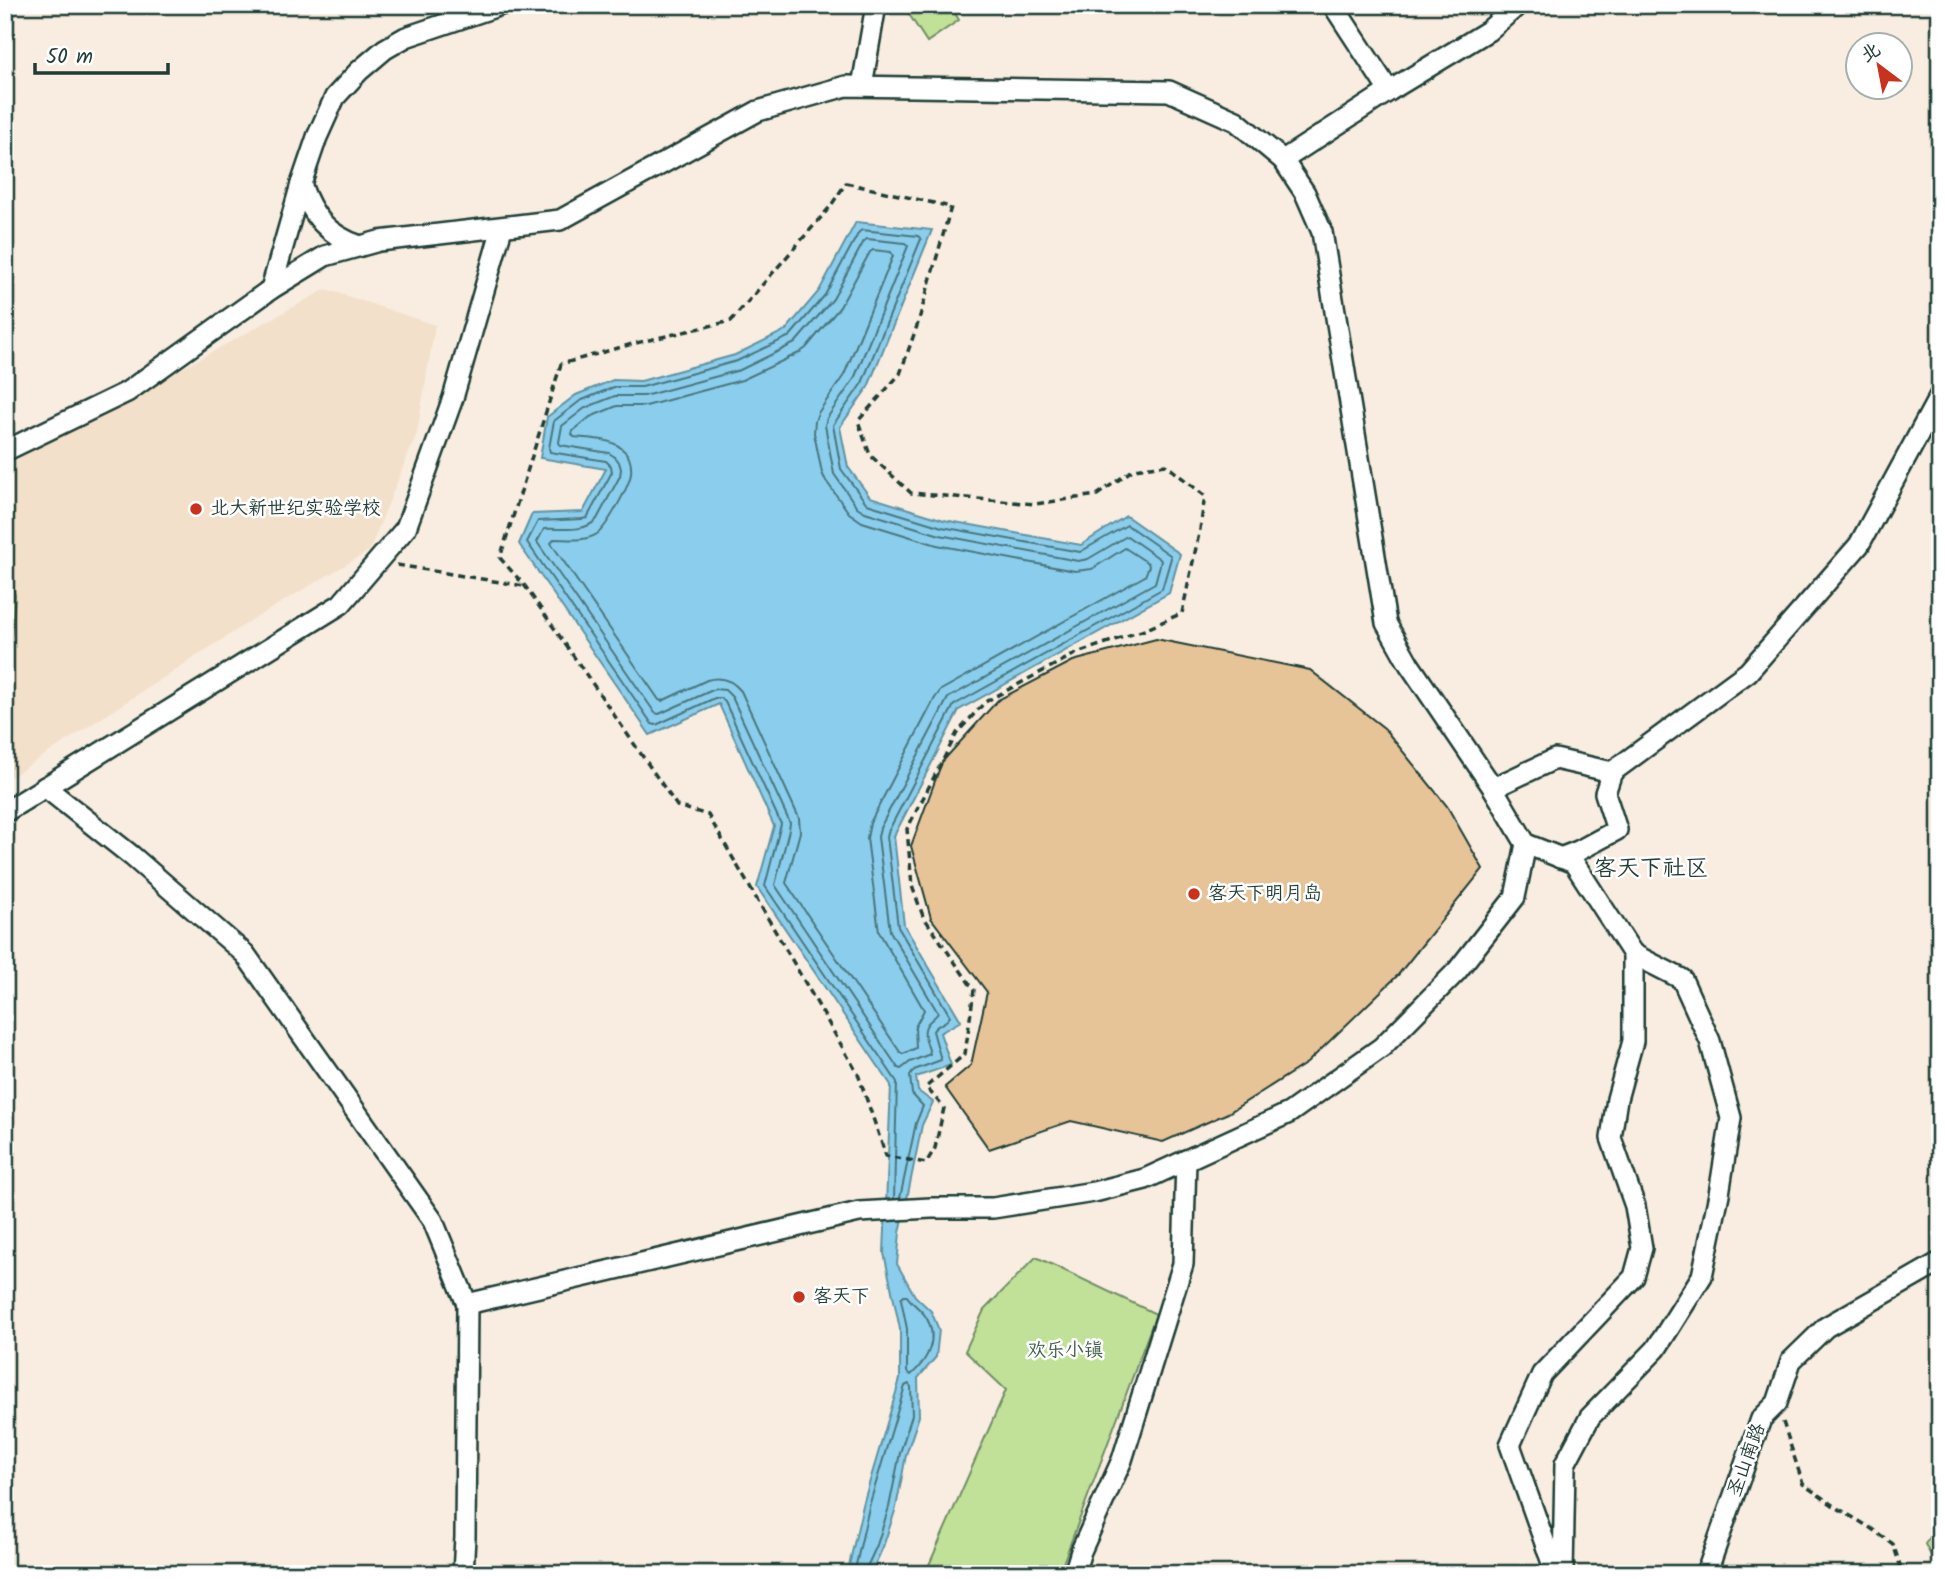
<svg xmlns="http://www.w3.org/2000/svg" width="1945" height="1579" viewBox="0 0 1945 1579" font-family="Kalam,'LXGW WenKai TC',sans-serif">
  <rect width="100%" height="100%" fill="#f8ede0"/>
  <filter id="ink" filterUnits="userSpaceOnUse"><feTurbulence type="fractalNoise" baseFrequency=".0143" numOctaves="2"/><feDisplacementMap in="SourceGraphic" scale="14" xChannelSelector="R" yChannelSelector="G"/><feConvolveMatrix kernelMatrix="1 2 1 2 8 2 1 2 1" color-interpolation-filters="sRGB"/></filter>
  <g filter="url(#ink)">
    <path fill="#f3e0ca" d="M326,289L435,325L417,433L369,551L255,618L5,781V466Z"/>
    <g fill="#c1e098" stroke="#708e66" stroke-width="2">
      <path d="M903,5H950L959,20L927,42Z"/>
      <path d="M5,562L15,595L5,713Z"/>
      <path d="M1036,1257L1156,1314L1059,1574H925L1006,1390L965,1351L984,1310Z"/>
      <path d="M1940,1524V1573L1925,1544Z"/>
    </g>
    <path fill="#8bcdec" stroke="#6093a2" stroke-width="2" d="M856,222L932,230L868,387L840,427L848,467L870,497L944,520L1081,545L1126,516L1180,554L1169,593L959,710L894,836L904,925L961,1021L940,1033L951,1065L916,1077L918,1091L933,1102L922,1125L900,1233L897,1264L915,1296L931,1311L939,1330L936,1357L918,1378L919,1416L906,1455L896,1508L883,1547L871,1574H847L864,1501L900,1379V1329L884,1253L891,1085L757,887L774,826L719,704L650,735L519,544L532,514L583,512L606,469L540,458L547,417L576,395L613,380L641,381L735,355L786,330L819,291Z"/>
    <g fill="none" stroke-linecap="round" stroke-linejoin="round">
      <g stroke="#4a777e" stroke-width="2">
        <path d="M867,239L905,243L908,246L854,379L827,418L825,425L834,474L857,507L865,512L940,535L1078,561L1088,559L1127,536L1160,559L1161,561L1155,583L948,698L880,828L878,837L890,931L938,1013C936,1016 933,1018 930,1021C919,1031 928,1043 930,1054L910,1062L901,1069L898,1068L775,885L789,830L790,823L732,697L725,690L715,689L659,714L655,713L537,542L544,529C561,528 585,533 597,519L620,476L621,469L619,462L615,457L609,453L560,445L559,442L562,426L585,408L615,396H644L740,370L795,343L833,299L864,241Z"/>
        <path d="M873,250L891,252L893,256L844,375L818,413L815,421L814,433L822,473L826,481L849,513L862,522L937,545L1075,571L1092,569L1125,548L1148,563L1149,566L1145,576L941,690L935,698L870,823L867,838L879,932L924,1010L915,1027L916,1048L903,1054L900,1052L786,883L800,832L799,818L741,691C732,680 721,676 707,680L662,701L659,700L551,543L554,539C567,539 585,542 597,534C607,527 630,485 631,473C632,463 629,454 621,448C610,438 589,439 574,437L572,434L573,431L590,417L617,406H646L742,380L799,353L806,348L840,307L870,252Z"/>
        <path d="M894,1199L897,1082L765,886L781,824L725,702L721,698H715L656,725L652,724L527,542L538,521L582,519L587,518L612,472L611,466L606,461L550,452L549,448L554,421L580,401L614,387H642L737,361L790,336L825,295L859,232L862,230L918,236L921,239L862,383L833,425L841,469L867,504L942,527L1080,552L1127,525L1170,555L1171,558L1162,589L954,705L888,832L887,837L898,927L950,1016C947,1024 937,1023 933,1031L941,1060L914,1070L910,1076L912,1094L923,1106L916,1123L900,1198"/>
        <path d="M903,1296H907C912,1304 921,1309 926,1317C939,1338 928,1360 911,1375L907,1372V1329L901,1299Z"/>
        <path d="M854,1574L870,1503L905,1386L909,1384L911,1387L912,1415L900,1453L889,1507L877,1545L866,1569L865,1574"/>
      </g>
    </g>
    <path fill="#e7c398" stroke="#1f3d34" stroke-width="2" d="M1156,639L1310,670L1384,728L1447,806L1483,869L1398,975L1307,1063L1228,1113L1163,1142L1071,1121L989,1149L945,1087L971,1065L987,992L931,918L911,846L942,762L998,700L1073,661Z"/>
    <g fill="none" stroke-linecap="round" stroke-linejoin="round">
      <g stroke="#1f3d34" stroke-width="24">
        <g id="minor">
          <path d="M1333,5L1389,91"/>
          <path d="M862,86L876,5"/>
          <path d="M1283,160L1389,91L1488,31L1518,5"/>
          <path d="M301,184C312,216 327,235 360,246"/>
          <path d="M271,289L301,184L317,137L335,97L359,71L385,49L406,37L501,5"/>
          <path d="M5,451L127,392L271,289L325,256L379,241L560,220L758,111L846,86L1169,91L1236,121L1283,160L1305,193L1322,232L1386,623L1409,664L1493,788L1526,844L1574,863L1633,954V1041L1617,1099L1611,1138L1635,1206L1642,1248L1634,1277L1542,1374L1510,1445L1556,1574"/>
          <path d="M45,787L132,856L245,954L433,1221L467,1304L465,1537L463,1574"/>
          <path d="M1493,788L1555,759L1612,772"/>
          <path d="M5,812L341,604L406,528L453,398L502,228"/>
          <path d="M1560,858L1578,851L1617,830L1605,793L1612,772L1748,672L1859,545L1940,395"/>
          <path d="M467,1304L859,1212L931,1208H993L1094,1192L1145,1179L1289,1113L1382,1047L1457,971L1515,897L1526,844"/>
          <path d="M1074,1574L1081,1551L1122,1460L1183,1264L1186,1160"/>
          <path d="M1563,1574L1565,1464L1590,1417L1656,1349L1702,1276L1719,1194L1731,1118L1710,1041L1682,979L1633,954"/>
          <path d="M1704,1574L1709,1566L1761,1419L1777,1403L1791,1361L1826,1327L1940,1262"/>
        </g>
      </g>
      <g stroke="#1f3d34" stroke-width="3.5" stroke-dasharray="7 5" stroke-linecap="butt">
        <path d="M846,183L951,207L918,323L900,374L858,421L870,455L911,493L1035,504L1097,495L1134,469L1166,465L1205,496L1200,529L1182,613L1147,629L1077,653L985,702L957,733L907,829L912,886L923,916L974,990L965,1054L926,1087L944,1108L935,1148L926,1163L886,1156L858,1074L708,815L677,806L525,586L500,558L561,364L636,343L731,321L830,207Z"/>
        <path d="M397,565L524,586"/>
        <path d="M1783,1422L1803,1484L1834,1506L1869,1527L1893,1544L1900,1565L1899,1574"/>
      </g>
      <use href="#minor" stroke="#fff" stroke-width="19"/>
    </g>
  </g>
  <g fill="#c8321e" stroke="#fff" stroke-width="2.5">
    <circle cx="196" cy="509" r="7"/>
    <circle cx="1194" cy="894" r="7"/>
    <circle cx="799" cy="1297" r="7"/>
  </g>
  <g text-anchor="middle" dominant-baseline="central" stroke-width="5" stroke-linejoin="round" paint-order="stroke">
    <g font-size="19" fill="#1f3d34" stroke="#fff" text-anchor="start">
      <text x="210" y="509">北大新世纪实验学校</text>
      <text x="1208" y="894">客天下明月岛</text>
      <text x="813" y="1297">客天下</text>
    </g>
    <g font-size="19" fill="#3f5e48" stroke="#fff">
      <text x="1065" y="1351">欢乐小镇</text>
    </g>
    <g font-size="19" fill="#1f3d34" stroke="#fff">
      <text transform="translate(1747 1460) rotate(-70)">圣山南路</text>
    </g>
    <g font-size="23" fill="#1f3d34" stroke="#fff">
      <text x="1651" y="869">客天下社区</text>
    </g>
  </g>
  <rect width="1945" height="1579" fill="none" stroke="#fff" stroke-width="28"/>
  <rect x="14" y="14" width="1917" height="1551" fill="none" stroke="#1f3d34" stroke-width="2.5" filter="url(#ink)"/>
  <g transform="translate(1879 66) rotate(328)"><circle r="33" fill="#ffffff" stroke="#a5b1ae" stroke-width="2"/>
  <path d="M0-5L12 26L0 18L-12 26Z" fill="#c8321e"/>
  <text y="-10" font-size="19" font-weight="bold" text-anchor="middle" fill="#1f3d34">北</text>
  </g>
  <path d="M35 63v10h133v-10" fill="none" stroke="#1f3d34" stroke-width="3.5"/>
  <text x="46" y="63" font-size="21" fill="#1f3d34" stroke="#ffffff" stroke-width="5" paint-order="stroke">50 m</text>
</svg>
